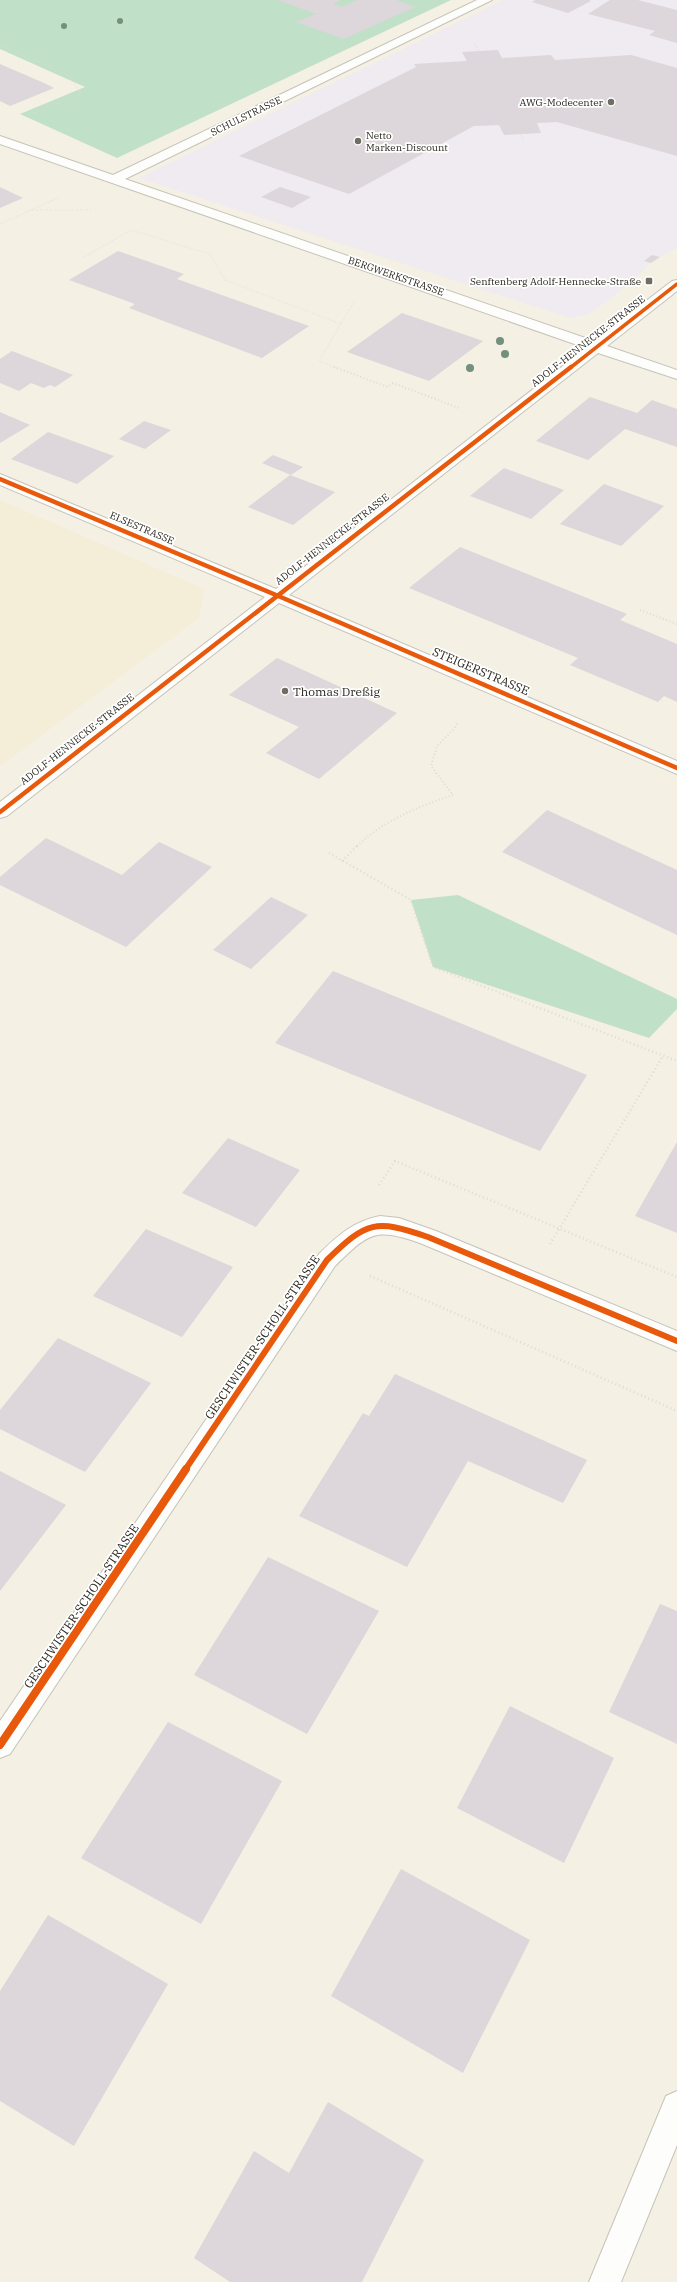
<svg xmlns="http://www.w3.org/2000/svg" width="677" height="2282" viewBox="0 0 677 2282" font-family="'IBM Plex Serif',serif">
  <rect width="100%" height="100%" fill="#f4f0e4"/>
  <path fill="#f0eaf1" d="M503,0H677V248L660,257L652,255L644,260L651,263L630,283L588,315L570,318L139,178Z"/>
  <path fill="#f4edd7" d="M0,500L204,589L199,618L0,766Z"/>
  <g fill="#c1e0c8">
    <path d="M0,0H451L117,158L20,114L85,87L0,49Z"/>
    <path d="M458,895L677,999V1009L649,1038L433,967L411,900Z"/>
  </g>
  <g fill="#ddd6da">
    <path d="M278,0H341L333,4L342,7L357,0H396L415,7L344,39L296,22L316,14Z"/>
    <path d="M535,0H589L591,1L568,13L532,2Z"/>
    <path d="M610,0H638L677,10V43L649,35L655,31L588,14Z"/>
    <path d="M498,50L502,58L551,55L555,60L631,55L677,68V156L557,122L537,123L541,133L504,135L499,125L474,126L349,194L239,156L416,67L414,64L467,61L462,52Z"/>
    <path d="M0,64L44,83L54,88L10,106L0,101Z"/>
    <path d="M0,187L23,198L0,208Z"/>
    <path d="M280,187L311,197L292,208L261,197Z"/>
    <path d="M118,251L184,274L177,279L309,326L262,358L129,308L135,304L69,280Z"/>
    <path d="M652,255L660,257L651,263L644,261Z"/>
    <path d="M402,313L483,341L429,381L347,352Z"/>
    <path d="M12,351L73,375L55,387L50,385L44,388L31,383L19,391L0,383V359Z"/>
    <path d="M590,397L637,413L652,400L677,409V447L625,429L588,460L536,441Z"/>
    <path d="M0,412L30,425L0,443Z"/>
    <path d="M144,421L171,430L145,449L119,439Z"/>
    <path d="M48,432L114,456L77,484L11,459Z"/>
    <path d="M273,455L303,467L291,475L262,463Z"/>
    <path d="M504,468L564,490L531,519L470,496Z"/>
    <path d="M290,475L335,492L293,525L248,507Z"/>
    <path d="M604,484L664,506L621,546L560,524Z"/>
    <path d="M460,547L627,614L620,620L677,644V702L664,696L658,702L570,665L578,658L409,588Z"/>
    <path d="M277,658L397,713L319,779L266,753L299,727L229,695Z"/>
    <path d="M547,810L677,870V935L502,852Z"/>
    <path d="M46,838L122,875L159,842L212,867L126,947L0,885V877Z"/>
    <path d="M271,897L308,915L251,969L213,950Z"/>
    <path d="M333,971L587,1075L540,1151L275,1043Z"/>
    <path d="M228,1138L300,1170L256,1227L182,1193Z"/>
    <path d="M677,1142V1233L635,1216Z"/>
    <path d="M146,1229L233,1267L182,1337L93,1296Z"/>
    <path d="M58,1338L151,1383L85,1472L0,1429V1410Z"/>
    <path d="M395,1374L587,1460L563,1503L468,1461L407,1567L299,1516L363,1413L369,1416Z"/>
    <path d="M0,1471L66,1505L0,1591Z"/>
    <path d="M268,1557L379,1611L307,1734L194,1675Z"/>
    <path d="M660,1604L677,1611V1744L609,1712Z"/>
    <path d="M510,1706L614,1758L564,1863L457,1808Z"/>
    <path d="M168,1722L282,1781L201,1924L81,1858Z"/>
    <path d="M401,1869L530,1940L463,2073L331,1996Z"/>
    <path d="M48,1915L168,1984L74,2146L0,2101V1991Z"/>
    <path d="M328,2102L424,2160L362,2282H230L194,2258L254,2151L289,2173Z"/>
  </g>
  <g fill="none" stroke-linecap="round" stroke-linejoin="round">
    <g stroke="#c6c3ba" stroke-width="2">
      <g id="minor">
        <path d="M477,0H492L125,179L594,341L672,281L677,280V291L607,346L677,370V379L598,353L289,595L677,761V774L279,603L7,816L0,818V802L265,597L0,485V474L276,589L586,348L0,144V136L113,175Z"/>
        <path d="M380,1216L399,1218L436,1231L677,1331V1351L420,1243C374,1227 369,1233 335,1266L10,1754L0,1758V1721L319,1254C338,1235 354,1221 380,1216Z"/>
        <path d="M677,2091V2145L621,2282H589L666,2096Z"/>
      </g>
    </g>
    <g stroke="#dcdbd7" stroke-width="1.5" stroke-dasharray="0.5 2" stroke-linecap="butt">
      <path d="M474,43L479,51"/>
      <path d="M0,45L70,76L80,94L32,114"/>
      <path d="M521,135L524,142"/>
      <path d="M30,210H92"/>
      <path d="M0,224L58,198"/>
      <path d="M84,257L131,230L210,254L225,280L341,324"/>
      <path d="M337,368L319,361L355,300"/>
    </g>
    <g stroke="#dcdbd7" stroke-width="2" stroke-dasharray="1 2.5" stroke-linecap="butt">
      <path d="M334,367L388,387L393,383L459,408"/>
      <path d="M640,610L677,624"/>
      <path d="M357,846C383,821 419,806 453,795L431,766L437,746L454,729L458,722"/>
    </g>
    <g stroke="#dcdbd7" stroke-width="2.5" stroke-dasharray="1 3" stroke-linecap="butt">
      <path d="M329,853L411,900L433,967L677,1061"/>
      <path d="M342,861L358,845"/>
      <path d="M379,1185L395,1161L677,1277"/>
      <path d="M550,1244L663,1056"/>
      <path d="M370,1276L677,1411"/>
    </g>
    <use href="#minor" fill="#fdfdfb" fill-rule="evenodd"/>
    <g stroke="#fff" stroke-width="5">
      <path id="cycleway-far3" d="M570,368L677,284"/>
    </g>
    <g stroke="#fff" stroke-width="6">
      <g id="cycleway-far2">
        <path d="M0,479L276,595L677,768"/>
        <path d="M0,812L571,367"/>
      </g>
    </g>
    <g stroke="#fff" stroke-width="8">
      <path id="cycleway-far1" d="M185,1470L327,1260C367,1221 375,1219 428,1237L677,1341"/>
    </g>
    <g stroke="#fff" stroke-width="10">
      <path id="cycleway" d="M0,1745L186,1469"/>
    </g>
    <use href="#cycleway-far3" stroke="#e8590c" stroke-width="3.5"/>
    <use href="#cycleway-far2" stroke="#e8590c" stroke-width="4.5"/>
    <use href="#cycleway-far1" stroke="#e8590c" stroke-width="6"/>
    <use href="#cycleway" stroke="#e8590c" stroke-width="8"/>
  </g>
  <g fill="#738f7d">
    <circle cx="120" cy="21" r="3"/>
    <circle cx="64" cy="26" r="3"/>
    <circle cx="500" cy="341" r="4"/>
    <circle cx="505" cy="354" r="4"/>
    <circle cx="470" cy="368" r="4"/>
  </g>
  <g fill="#706d63" stroke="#fff" stroke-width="1.5">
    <circle cx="611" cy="102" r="4"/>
    <circle cx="358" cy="141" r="4"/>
    <rect x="645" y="277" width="8" height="8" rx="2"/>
    <circle cx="285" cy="691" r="4"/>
  </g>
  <g text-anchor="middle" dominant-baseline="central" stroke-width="3.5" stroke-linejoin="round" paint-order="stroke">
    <g font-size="10" fill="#29271e" stroke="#fff" text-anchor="end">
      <text x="603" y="102">AWG-Modecenter</text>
      <text x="366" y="135" text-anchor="start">Netto<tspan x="366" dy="12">Marken-Discount</tspan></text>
      <text x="641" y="281">Senftenberg Adolf-Hennecke-Straße</text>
    </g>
    <g font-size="10" fill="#29271e" stroke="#fff">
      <text transform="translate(246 116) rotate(-26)">SCHULSTRASSE</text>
      <text transform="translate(396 276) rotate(19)">BERGWERKSTRASSE</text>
      <text transform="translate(588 341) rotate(-38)">ADOLF-HENNECKE-STRASSE</text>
      <text transform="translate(142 528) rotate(23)">ELSESTRASSE</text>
      <text transform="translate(332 539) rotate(-38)">ADOLF-HENNECKE-STRASSE</text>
      <text transform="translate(77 739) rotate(-38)">ADOLF-HENNECKE-STRASSE</text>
    </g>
    <g font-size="12" fill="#29271e" stroke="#fff">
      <text transform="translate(481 671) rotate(23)">STEIGERSTRASSE</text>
      <text transform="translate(262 1337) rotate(-56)">GESCHWISTER-SCHOLL-STRASSE</text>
      <text transform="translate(81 1606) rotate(-56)">GESCHWISTER-SCHOLL-STRASSE</text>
    </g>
    <g font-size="12" fill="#29271e" stroke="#fff" text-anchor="start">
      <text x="293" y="691">Thomas Dreßig</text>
    </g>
  </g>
</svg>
